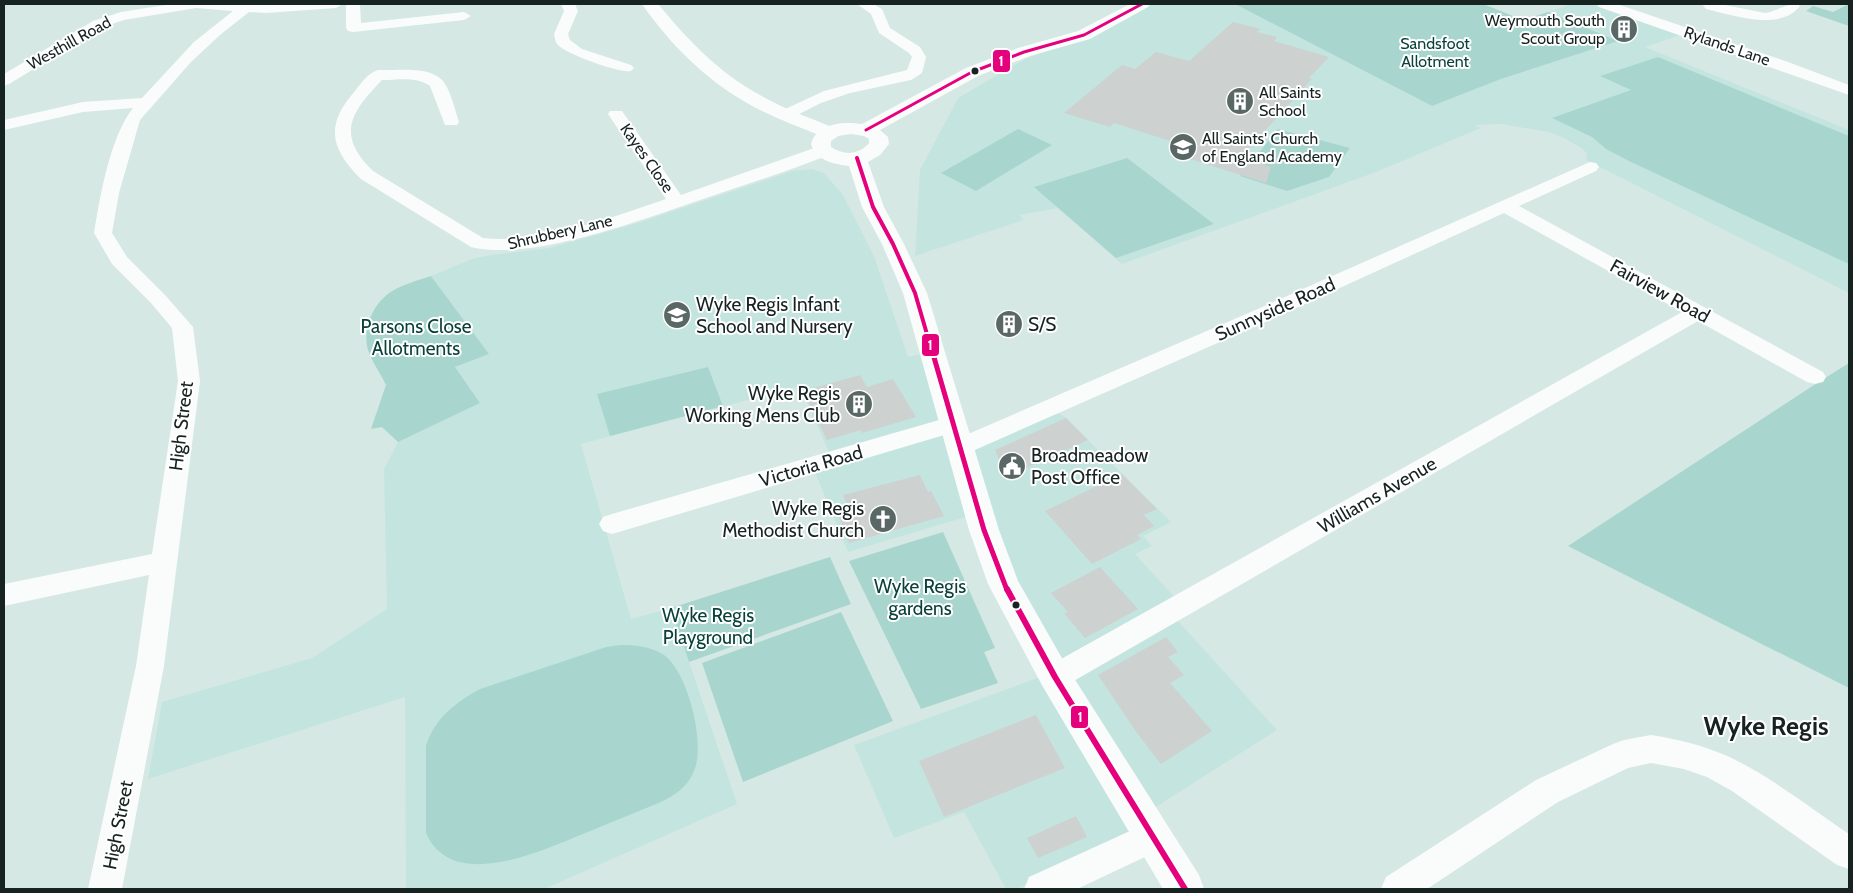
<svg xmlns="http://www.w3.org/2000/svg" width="1853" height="893" viewBox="0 0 1853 893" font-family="Cabin,sans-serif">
  <rect width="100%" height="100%" fill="#d5e8e4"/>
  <g fill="#c4e5df">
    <path d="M1153,4H1235L1432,106L1501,79L1617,41L1548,12L1572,4H1590L1680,35L1645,47L1849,130V293L1586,160L1587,154L1583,149L1564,138L1549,132L1501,124L1475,125L1481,128L1376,172L1122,264L1058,208L1020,215L1023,220L915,256L920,170L958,98L1025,59L1089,36Z"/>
    <path d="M812,169L824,173L843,195L874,256L908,357L926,353L976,514L848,552L812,465L832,459L800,386L581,444L631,619L671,608L737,804L544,889H406L405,697L148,779L162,702L312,658L387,609L384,469L398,442L480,403L455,367L489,354L431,276L472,259L491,255L549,248L638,223L792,171Z"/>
    <path d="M1055,411L1066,418L1171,522L1143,536L1152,546L1135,554L1180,603L1168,610L1277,730L1143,815L1147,831L1016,889H1006L964,812L894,838L854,745L1054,672L959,450Z"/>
  </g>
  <g fill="#a8d6cf">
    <path d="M1235,4H1483L1523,20L1548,12L1618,41L1501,79L1432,106Z"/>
    <path d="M1849,4V26L1806,11L1813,6L1833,12Z"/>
    <path d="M1658,57L1849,136V264L1629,161L1606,149L1592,137L1552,118L1631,90L1600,76Z"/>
    <path d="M1018,129L1052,145L976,191L941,173Z"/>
    <path d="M1278,129L1350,148L1329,177L1287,191L1240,176Z"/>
    <path d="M1127,158L1214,224L1116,258L1034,187Z"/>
    <path d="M431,276L489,354L455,367L480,403L398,442L382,427L371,429L386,385C381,374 372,362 368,350C362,327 374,301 394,290C405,284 419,280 431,276Z"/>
    <path d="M1849,363V688L1568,546L1811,387Z"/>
    <path d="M708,367L723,406L610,436L597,394Z"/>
    <path d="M943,532L995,648L984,652L998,683L921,709L849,561Z"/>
    <path d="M830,557L851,604L689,662L671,608Z"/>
    <path d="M841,612L893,721L743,782L702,663Z"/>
    <path d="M620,645C635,645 651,646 664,655C688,672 706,744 694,771C688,787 675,795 661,802C635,813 609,823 583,834C541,851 452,893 426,833V746C434,719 456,702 480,689L606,647Z"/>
  </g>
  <g fill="#cdd1cf">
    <path d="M1233,22L1261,29L1257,32L1277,37L1274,41L1329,57L1309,78L1312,79L1241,157L1271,167L1266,183L1190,159L1194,156L1189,155L1195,149L1114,123L1110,127L1064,113L1122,65L1135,69L1156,52L1189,61Z"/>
    <path d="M860,375L867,387L893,379L916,417L862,433L861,430L827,440L803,391Z"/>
    <path d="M1066,418L1088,440L1006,477L995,450Z"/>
    <path d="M1122,474L1157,509L1144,515L1154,526L1137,535L1141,539L1092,564L1045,511Z"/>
    <path d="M920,475L928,492L931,491L944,516L849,543L837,512L849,509L843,495Z"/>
    <path d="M1100,567L1138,609L1085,638L1064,613L1068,612L1051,593Z"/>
    <path d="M1166,637L1178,652L1168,657L1184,675L1170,683L1212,731L1161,764L1137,733L1098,675Z"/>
    <path d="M1036,715L1065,768L944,817L919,761Z"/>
    <path d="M1076,816L1087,837L1038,858L1027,838Z"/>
  </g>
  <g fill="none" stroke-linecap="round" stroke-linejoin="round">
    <g fill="#f9fcfb" fill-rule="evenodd">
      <path d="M172,4H343L336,8L266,13L249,12L220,35L191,62L140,120L119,193L112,233L127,257L165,295L193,327L200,381L164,666L122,889H88L136,666L149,575L4,606V584L152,554L178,381L172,328L151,303L112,264L94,233C100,196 110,137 133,108L83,112L4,130V120L83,102L142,98L194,42L233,11L196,8L124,20L103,27L9,84L4,86V74L93,21L121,12Z"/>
      <path d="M346,4H360L361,23L464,12L471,16L464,20L353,32L348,31L346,28Z"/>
      <path d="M561,4H575L578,11L568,34L570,40L582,49L631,65L634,68L631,71C621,74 566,54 558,45C555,42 555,38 554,34L564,11Z"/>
      <path d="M857,4H873L882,9L890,28L920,47L926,57L922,73L911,80L850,93L821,103L793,117H781L779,114L781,111L824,91L907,70L912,57L909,53L879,33L871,14Z"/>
      <path d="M1597,4H1617L1788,62L1849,85V95L1599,7Z"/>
      <path d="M1702,4H1720L1765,13C1777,11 1785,4 1798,4L1800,6C1780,32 1732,15 1706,9Z"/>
      <path d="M378,70C397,71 429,65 443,81C451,91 455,110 459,122L457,125H445L430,86C417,76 397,80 382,80C350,113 336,135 373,171L483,238C538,245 613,217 666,199L608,114L610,111H622L681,195L817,147L823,146L829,147L832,151L829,155C788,171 745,185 703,199C644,219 531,262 471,247L361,179C330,148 325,125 355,91C361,83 368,73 378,70Z"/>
      <path d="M1590,162L1596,163L1599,167L1596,171L1519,206L1823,372L1826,377L1823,382L1815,384L1807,382L1698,321L1065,686L1055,690L1045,686L1041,677L1045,668L1682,312L1504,213L1274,318L968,453L960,456L952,453L948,447L952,441L1260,308Z"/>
      <path d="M953,416L961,418L965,424L961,430L612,534L603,531L599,524L603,517L612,514Z"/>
      <path d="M1651,735C1677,739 1701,745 1725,755C1766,773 1812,809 1849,834V869L1837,865L1732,791L1707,777L1684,769L1651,763L1628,768L1558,802L1427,889H1381L1386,877L1536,780L1613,744L1624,740Z"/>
      <path d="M1152,821L1164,826L1168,837L1164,848L1077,889H1024L1029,877Z"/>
    </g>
    <path fill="#f9fcfb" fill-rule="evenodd" d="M642,4H658C687,39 719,73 760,95C784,109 811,118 837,129L840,133L837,137L830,139L823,137C798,126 771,117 747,103C705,79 669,43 642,4Z"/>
    <path fill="#f9fcfb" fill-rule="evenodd" d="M1130,4H1150L1148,7L1090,39L1030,56L978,76L880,130L888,137L889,144L880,155L868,162L884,207L904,244L927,293L999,530L1018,581L1067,667L1199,875L1204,889H1163L1043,687L988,584L969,530L903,293L882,244L862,207L849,166C834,164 816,161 811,144C816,123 844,121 862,124L966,68L1018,48L1078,31ZM851,134L864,136L869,139V143C858,156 843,155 831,147V141L838,136Z"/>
    <g stroke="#fff" stroke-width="5.5">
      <path id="bus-1-far3" d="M866,130L972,72L1024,52L1084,35L1142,4"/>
    </g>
    <g stroke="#fff" stroke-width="7">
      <path id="bus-1-far2" d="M857,158L873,207L893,244L915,293L931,348"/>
    </g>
    <g stroke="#fff" stroke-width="9">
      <path id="bus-1-far1" d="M931,347L984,530L1007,590"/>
    </g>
    <g stroke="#fff" stroke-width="10">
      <path id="bus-1" d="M1007,589L1055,677L1185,889"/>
    </g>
    <use href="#bus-1-far3" stroke="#e5007d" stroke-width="3"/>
    <use href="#bus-1-far2" stroke="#e5007d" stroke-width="4"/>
    <use href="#bus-1-far1" stroke="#e5007d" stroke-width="5"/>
    <use href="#bus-1" stroke="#e5007d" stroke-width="6"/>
  </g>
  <defs>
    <g id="building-disc" transform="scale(1.4375)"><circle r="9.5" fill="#596865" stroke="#fff"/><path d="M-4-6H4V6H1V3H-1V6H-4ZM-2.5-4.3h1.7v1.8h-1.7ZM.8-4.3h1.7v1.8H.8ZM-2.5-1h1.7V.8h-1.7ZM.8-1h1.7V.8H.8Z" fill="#fff"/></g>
    <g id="school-disc" transform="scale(1.4375)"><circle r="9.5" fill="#596865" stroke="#fff"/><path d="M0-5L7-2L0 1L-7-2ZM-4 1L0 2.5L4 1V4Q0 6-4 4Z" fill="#fff"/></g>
    <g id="civic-disc" transform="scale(1.4375)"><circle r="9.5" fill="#596865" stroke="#fff"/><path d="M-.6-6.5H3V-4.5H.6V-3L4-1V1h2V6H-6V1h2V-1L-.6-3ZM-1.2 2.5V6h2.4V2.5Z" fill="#fff"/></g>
    <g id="church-disc" transform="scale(1.4375)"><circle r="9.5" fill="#596865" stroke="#fff"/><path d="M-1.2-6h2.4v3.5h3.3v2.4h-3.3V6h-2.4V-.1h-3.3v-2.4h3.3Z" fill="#fff"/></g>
  </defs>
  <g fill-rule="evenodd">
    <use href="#building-disc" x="1624" y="29"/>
    <use href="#building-disc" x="1240" y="101"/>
    <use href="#school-disc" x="1183" y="147"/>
    <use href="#school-disc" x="677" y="315"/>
    <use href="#building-disc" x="1009" y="324"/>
    <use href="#building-disc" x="859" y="404"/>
    <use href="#civic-disc" x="1012" y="466"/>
    <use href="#church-disc" x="883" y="519"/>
  </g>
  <g fill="#162321" stroke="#fff" stroke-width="2">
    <circle cx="975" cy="71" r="4.5"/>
    <circle cx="1016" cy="605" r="4.5"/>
  </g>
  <g text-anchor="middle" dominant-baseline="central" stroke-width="4" stroke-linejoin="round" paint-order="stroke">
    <g font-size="16" fill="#162321" stroke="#fff" text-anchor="start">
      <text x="1605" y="20" text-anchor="end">Weymouth South<tspan x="1605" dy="18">Scout Group</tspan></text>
      <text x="1259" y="92">All Saints<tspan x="1259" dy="18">School</tspan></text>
      <text x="1202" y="138">All Saints' Church<tspan x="1202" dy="18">of England Academy</tspan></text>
    </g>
    <g font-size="16" fill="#162321" stroke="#fff">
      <text transform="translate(69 43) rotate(-29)">Westhill Road</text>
      <text transform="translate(1727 46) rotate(19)">Rylands Lane</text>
      <text transform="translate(647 158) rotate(55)">Kayes Close</text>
      <text transform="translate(560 232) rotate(-13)">Shrubbery Lane</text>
    </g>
    <g font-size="16" fill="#09413b" stroke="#fff">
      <text x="1435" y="43">Sandsfoot<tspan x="1435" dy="18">Allotment</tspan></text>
    </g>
    <g font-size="19" fill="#162321" stroke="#fff">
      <text transform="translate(1660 291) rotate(29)">Fairview Road</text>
      <text transform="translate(1275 309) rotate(-24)">Sunnyside Road</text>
      <text transform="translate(181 426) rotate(-83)">High Street</text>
      <text transform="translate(811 466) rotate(-16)">Victoria Road</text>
      <text transform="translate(1377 495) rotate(-30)">Williams Avenue</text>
      <text transform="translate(118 825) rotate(-79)">High Street</text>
    </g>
    <g font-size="19" fill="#162321" stroke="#fff" text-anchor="start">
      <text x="696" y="304">Wyke Regis Infant<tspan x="696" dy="22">School and Nursery</tspan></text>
      <text x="1028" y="324">S/S</text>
      <text x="840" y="393" text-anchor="end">Wyke Regis<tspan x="840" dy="22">Working Mens Club</tspan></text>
      <text x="1031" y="455">Broadmeadow<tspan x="1031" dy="22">Post Office</tspan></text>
      <text x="864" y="508" text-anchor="end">Wyke Regis<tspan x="864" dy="22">Methodist Church</tspan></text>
    </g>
    <g font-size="19" fill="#09413b" stroke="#fff">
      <text x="416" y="326">Parsons Close<tspan x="416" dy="22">Allotments</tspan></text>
      <text x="920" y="586">Wyke Regis<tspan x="920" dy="22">gardens</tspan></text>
      <text x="708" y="615">Wyke Regis<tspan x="708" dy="22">Playground</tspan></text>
    </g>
    <g font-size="25" font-weight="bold" fill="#162321" stroke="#fff">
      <text x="1766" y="726">Wyke Regis</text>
    </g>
  </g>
  <g stroke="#fff" stroke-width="2">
    <rect x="992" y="49" width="19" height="24" rx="5" fill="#e5007d"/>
    <rect x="921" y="333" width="19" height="24" rx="5" fill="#e5007d"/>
    <rect x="1070" y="705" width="19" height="24" rx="5" fill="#e5007d"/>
  </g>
  <g font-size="14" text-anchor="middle" font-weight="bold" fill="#fff">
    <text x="1001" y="66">1</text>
    <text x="930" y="350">1</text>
    <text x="1080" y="722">1</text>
  </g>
  <rect width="1853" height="893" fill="none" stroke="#162321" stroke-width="10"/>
</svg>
